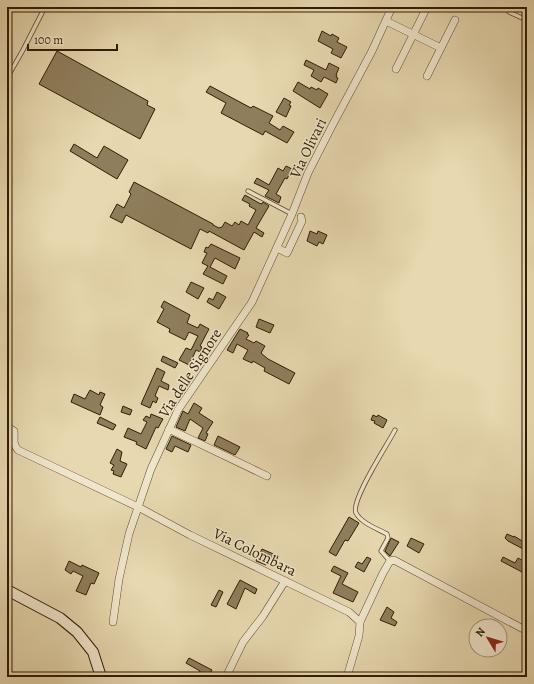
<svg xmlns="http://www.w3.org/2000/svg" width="534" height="684" viewBox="0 0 534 684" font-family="Alegreya,serif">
  <rect width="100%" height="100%" fill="#e7d8af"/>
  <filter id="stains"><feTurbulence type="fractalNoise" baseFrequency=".005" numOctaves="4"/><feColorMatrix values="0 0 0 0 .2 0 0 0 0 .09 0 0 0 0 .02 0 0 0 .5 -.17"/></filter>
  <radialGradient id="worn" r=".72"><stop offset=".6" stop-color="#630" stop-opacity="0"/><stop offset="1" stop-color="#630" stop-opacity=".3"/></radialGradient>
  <g fill="#8f7e5c" stroke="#301c02">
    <path d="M322,31L331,36L332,34L339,38L337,42L347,47L341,58L331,53L333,49L318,41Z"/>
    <path d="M57,51L148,101L147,105L155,109L140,139L39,84Z"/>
    <path d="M306,60L326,70L329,63L339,68L336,75H337L336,77L338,78L336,83L324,77L321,82L311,76L314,70L304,65Z"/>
    <path d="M298,82L310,89L311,87L317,90L318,88L328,94L320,108L293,91Z"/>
    <path d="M210,86L251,108L253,106L273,116L269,123L280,130L283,126L294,132L287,143L265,131L263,135L221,113L226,103L206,92Z"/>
    <path d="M284,98L291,102L289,105L291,106L286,117L276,112Z"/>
    <path d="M74,144L97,158L104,146L128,160L117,179L70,151Z"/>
    <path d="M286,166L292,169L287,179L285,178L276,194L281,197L279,203L265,196L269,190L254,183L257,178L269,185L278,168L283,171Z"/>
    <path d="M134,182L213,224V225L219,228L222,227L225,222L232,226L235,222L239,225L241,221L248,225L256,210L249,206L250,204L242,200L245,195L259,203L262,204L263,202L269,206L256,228L264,233L262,237L254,232L244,250L209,231L208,233L200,229L191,249L126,215L122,223L110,217L117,204L124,208L131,194L129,192Z"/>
    <path d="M310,231L317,234L318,231L327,235L323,244L319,242L317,246L307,241Z"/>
    <path d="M211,244L240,258L235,269L215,258L210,267L227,276L223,284L203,274L208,266L202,263L207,253L204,252L206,247L208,248Z"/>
    <path d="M191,282L204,288L198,299L186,292Z"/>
    <path d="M217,292L226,297L219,309L207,302L209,298L213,300Z"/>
    <path d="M164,301L190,315L187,323L198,328L200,324L209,329L200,346L202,347L200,352L196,350L189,365L179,360L186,348L191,350L198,336L189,332L185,340L169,332L170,329L157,322L164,309L161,307Z"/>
    <path d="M259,319L274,325L270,333L256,327Z"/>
    <path d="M240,329L248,333L247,334L249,335L246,339L254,343L256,341L265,346L261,353L268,359L295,373L289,384L264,371L265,368L253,361L252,363L243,359L248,350L237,344L233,353L227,350Z"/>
    <path d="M163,356L178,363L175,368L161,361Z"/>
    <path d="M157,368L165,372L161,381L169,385L168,390L159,386L155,396L158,398L156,403L153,401L150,408L141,404Z"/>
    <path d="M90,390L99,395L100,392L105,394L100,405L103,407L100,415L71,402L74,394L85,399Z"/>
    <path d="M194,403L202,408L199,413L213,422L206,433L208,434L205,441L198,438L203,428L190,419L185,431L176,427L183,411L188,414Z"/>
    <path d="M123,406L132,410L130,415L121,412Z"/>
    <path d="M151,414L163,419L158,428L156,427L146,449L136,444L137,442L124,437L128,428L141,434L147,422L143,420L146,416L150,418Z"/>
    <path d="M373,415L377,417L378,415L387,420L383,428L374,423L375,421L371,420Z"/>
    <path d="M100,417L116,425L113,430L97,423Z"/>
    <path d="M172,436L191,445L188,452L175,446L172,452L166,449Z"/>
    <path d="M218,436L240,447L235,455L214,445Z"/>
    <path d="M117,449L122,452L120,461L127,464L121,477L113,474L114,471L111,470L114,465L110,463Z"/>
    <path d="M349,517L359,523L348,541L345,540L336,556L329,552Z"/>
    <path d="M507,534L514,537V536L527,544V551L508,541L505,538Z"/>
    <path d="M391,538L399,542L390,556L385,551Z"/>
    <path d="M411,538L424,544L419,553L407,546Z"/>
    <path d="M262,549L278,556L276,561L269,559L266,565L256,561Z"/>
    <path d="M367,557L371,559L364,572L355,567L358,562L362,564Z"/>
    <path d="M503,557L515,563L518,558L527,563L522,572L501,561Z"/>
    <path d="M69,561L81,567L82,565L99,573L94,584L91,583L86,595L76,591L83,576L73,571L71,574L65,570Z"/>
    <path d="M334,566L348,573L342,584L358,592L353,602L333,593L341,576L331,571Z"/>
    <path d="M240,580L257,589L255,594L245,588L236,609L227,604Z"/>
    <path d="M219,590L223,592L216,607L211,605Z"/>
    <path d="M387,607L394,612L391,618L397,622L395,626L380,620Z"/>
    <path d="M189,658L212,670L208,677H197L200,671L186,663Z"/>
  </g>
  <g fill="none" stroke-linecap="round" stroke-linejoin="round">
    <g stroke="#5e4b2d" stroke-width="5">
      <g id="lane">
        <path d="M509,12L522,18L527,19"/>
        <path d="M7,78L23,50L45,7"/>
        <path d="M248,191L292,214"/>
        <path d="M390,561L381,551L388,538L387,534C378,529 361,523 356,513C350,501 388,444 395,430"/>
      </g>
    </g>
    <g stroke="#5e4b2d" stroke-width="8">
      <g id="street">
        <path d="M386,21L441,48"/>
        <path d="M396,69L426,9"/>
        <path d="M427,76L455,20"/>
        <path d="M277,248L287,253L302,221L301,217"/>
        <path d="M7,427L14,431C15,439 12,443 18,450L138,507L190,535L349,612L360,622L359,636L347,677"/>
        <path d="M169,429L267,476"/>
        <path d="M113,622L119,579L129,534L151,469L178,410L252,302L292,214L308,173L332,126L372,51L392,7"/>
        <path d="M360,622L383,573L390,561L394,560L527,631"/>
        <path d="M226,677L243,642L263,616L285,581"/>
      </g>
    </g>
    <g stroke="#301c02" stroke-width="12">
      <path id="secondary" d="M7,590L60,618L77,632L93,652L101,677"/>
    </g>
    <path stroke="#301c02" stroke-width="1" stroke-dasharray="3 2" stroke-linecap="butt" d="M527,35L525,148L527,187"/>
    <use href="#lane" stroke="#efe6cb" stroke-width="3.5"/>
    <use href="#street" stroke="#efe6cb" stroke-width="7"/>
    <use href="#secondary" stroke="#efe6cb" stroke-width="10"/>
  </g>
  <g text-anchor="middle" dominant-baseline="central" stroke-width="3" stroke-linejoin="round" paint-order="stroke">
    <g font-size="15" fill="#301c02" stroke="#efe6cb">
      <text transform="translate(308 148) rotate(-64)">Via Olivari</text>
      <text transform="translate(190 373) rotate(-57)">Via delle Signore</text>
      <text transform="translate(255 552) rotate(26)">Via Colombara</text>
    </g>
  </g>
  <rect width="534" height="684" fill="none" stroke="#e7d8af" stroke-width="24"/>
  <rect x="8" y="8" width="518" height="668" fill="none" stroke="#301c02" stroke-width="2"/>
  <rect x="12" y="12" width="510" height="660" fill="none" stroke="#301c02"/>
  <g transform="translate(488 638) rotate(308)"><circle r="19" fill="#efe6cb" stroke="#a3957b"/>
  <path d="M0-3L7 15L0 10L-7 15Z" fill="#8f2418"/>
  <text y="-6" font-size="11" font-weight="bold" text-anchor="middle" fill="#301c02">N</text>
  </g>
  <path d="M28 44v6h89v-6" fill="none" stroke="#301c02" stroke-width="2"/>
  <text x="34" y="44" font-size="12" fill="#301c02" stroke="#efe6cb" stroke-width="3" paint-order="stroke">100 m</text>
  <rect width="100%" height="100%" filter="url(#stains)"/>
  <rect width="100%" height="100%" fill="url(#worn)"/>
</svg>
